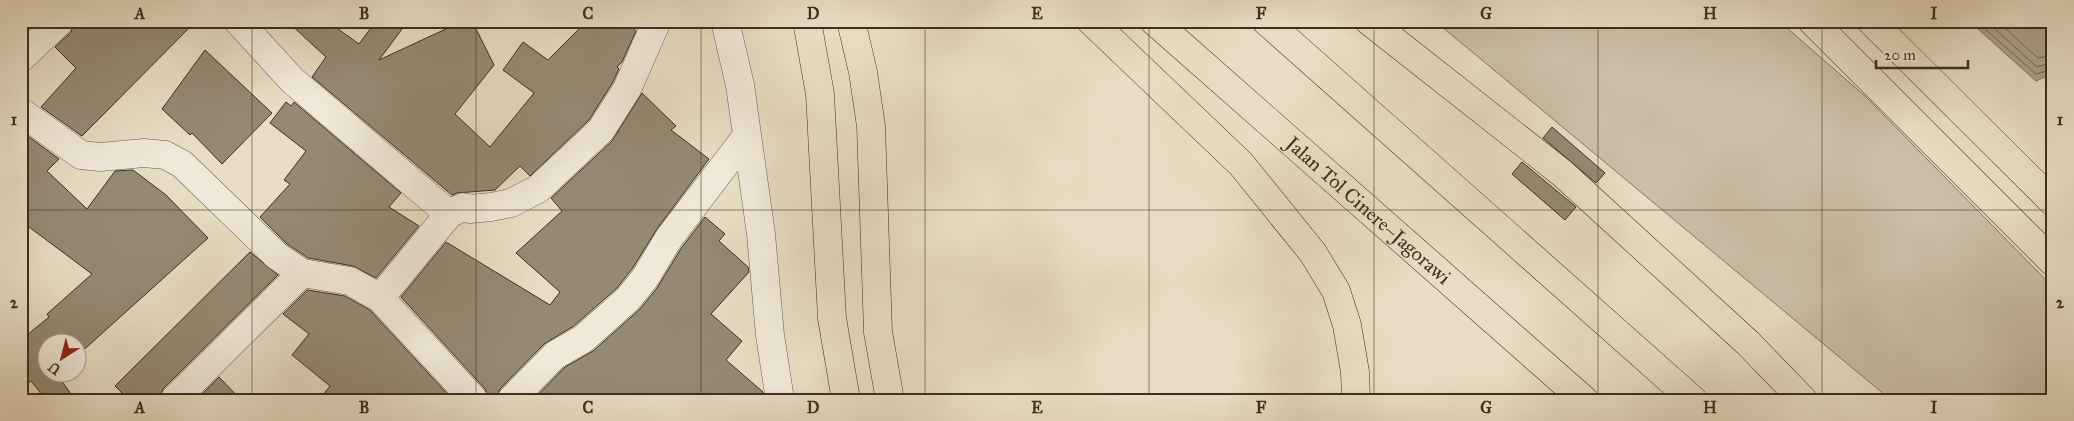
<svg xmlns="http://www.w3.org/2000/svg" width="2074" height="421" viewBox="0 0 2074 421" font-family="'IM FELL Great Primer',serif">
  <rect width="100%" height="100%" fill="#e8ddc4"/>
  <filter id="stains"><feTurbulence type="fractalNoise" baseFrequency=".004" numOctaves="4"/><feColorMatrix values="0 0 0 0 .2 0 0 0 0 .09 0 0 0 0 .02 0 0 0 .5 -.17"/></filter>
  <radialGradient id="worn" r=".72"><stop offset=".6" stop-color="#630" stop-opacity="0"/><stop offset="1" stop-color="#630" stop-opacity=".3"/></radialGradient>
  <path fill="#cbbfa8" stroke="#837763" d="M1435,21H1779L1866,97L2053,287V400H1891Z"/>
  <path fill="#ada28c" stroke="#7f7460" d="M1969,21H2053V73L2036,81Z"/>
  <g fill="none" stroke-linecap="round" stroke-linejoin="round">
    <g stroke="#746855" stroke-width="1">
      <path d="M1976,21L2036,74L2053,69"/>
      <path d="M1986,21L2037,67L2053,62"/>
      <path d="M1997,21L2038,58L2053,55"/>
    </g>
  </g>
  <g fill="#958974" stroke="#3b2f1e">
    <path d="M75,21H196L82,136L41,107L76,68L55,47L71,32Z"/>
    <path d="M287,21H327L359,44L376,21H408L379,60L463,21H472L494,65L455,114L490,147L534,93L503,70L523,42L548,60L587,21H626L636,31L622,62L617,67L619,69L613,82L589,120L530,176L520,166L495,190L457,193L452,195L312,77L326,57Z"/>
    <path d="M205,50L272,113L222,164L192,133L190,135L162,109Z"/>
    <path d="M642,93L676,126L671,130L709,159L657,229L632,269L617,288L574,326L544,344L500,389L496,400H489L485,389L401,297L446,242L550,305L560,292L516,253L562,211L551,198L612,141Z"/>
    <path d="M286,102L291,106L294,102L401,193L389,207L419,226L376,278L353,266L308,258L287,244L260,217L290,184L284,180L306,151L270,123Z"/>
    <path d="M1552,127L1605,173L1596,183L1543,138Z"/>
    <path d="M21,131L59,159L47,171L87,209L115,171L133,170L166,195L208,238L78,355V344H48V374H57L75,400H46L31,381L21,389V340L49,317L47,314L92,274L21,221Z"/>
    <path d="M1522,162L1576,207L1565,220L1512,174Z"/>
    <path d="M705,217L725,234L719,241L748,267L749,272L711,314L742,341L726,360L763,392L764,400H533L565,367L593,351L640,309L657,288L682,247Z"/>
    <path d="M250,252L278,275L163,389L159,400H129L115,386Z"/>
    <path d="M307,290L345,296L370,310L453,400H319L330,386L292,355L309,334L283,314Z"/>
    <path d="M219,377L241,400H196Z"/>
  </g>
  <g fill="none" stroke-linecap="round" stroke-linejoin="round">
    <g stroke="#665a48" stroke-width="29">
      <g id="minor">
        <path d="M238,21L292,80L449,214"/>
        <path d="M725,21L740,85L761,234L770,335L780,400"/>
        <path d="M21,58L60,21"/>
        <path d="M21,112L81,155L100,157L144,153L165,155L182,164L277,256L302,273L350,281L380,298L474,400"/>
        <path d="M380,298L449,214L463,207L470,209L491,207L511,203L538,189L601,130L627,89L657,21"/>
        <path d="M174,400L302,273"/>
        <path d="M511,400L555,355L583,339L628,299L645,278L669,238L746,137"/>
      </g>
    </g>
    <g stroke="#3b2f1e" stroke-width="29">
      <g id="trunk">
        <path d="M1812,21L2053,262"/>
        <path d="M1871,21L2053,202"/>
      </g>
    </g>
    <g stroke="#3b2f1e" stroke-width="29">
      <g id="motorway">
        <path d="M807,21L820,94L832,318L846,400"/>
        <path d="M851,21L863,72L871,126L878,332L890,400"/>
        <path d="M1091,21L1241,164L1313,253L1336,291L1347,325L1355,372L1356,400"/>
        <path id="s1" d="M1154,21L1584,400"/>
        <path d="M1266,21L1693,400"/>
        <path d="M1369,21L1562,173L1748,343L1803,400"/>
      </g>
    </g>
    <use href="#minor" stroke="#f0e9d9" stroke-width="28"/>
    <use href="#trunk" stroke="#e8ddc4" stroke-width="28"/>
    <use href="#motorway" stroke="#e8ddc4" stroke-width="28"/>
  </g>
  <path fill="none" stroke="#3b2f1e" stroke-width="1" stroke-opacity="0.55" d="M252,21V400M476,21V400M701,21V400M925,21V400M1149,21V400M1374,21V400M1598,21V400M1822,21V400M21,210H2053"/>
  <g text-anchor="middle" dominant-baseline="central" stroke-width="4" stroke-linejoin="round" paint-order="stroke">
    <g font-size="20" fill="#3b2f1e" stroke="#f0e9d9">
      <text stroke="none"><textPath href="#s1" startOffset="286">Jalan Tol Cinere–Jagorawi</textPath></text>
    </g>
  </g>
  <rect width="2074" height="421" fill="none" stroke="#e8ddc4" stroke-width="55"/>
  <g transform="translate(62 358) rotate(216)"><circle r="24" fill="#f0e9d9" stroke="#a89f8e"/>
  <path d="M0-4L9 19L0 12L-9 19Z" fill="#8f2418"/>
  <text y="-8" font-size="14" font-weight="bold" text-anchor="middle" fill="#3b2f1e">U</text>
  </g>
  <path d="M1876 60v8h92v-8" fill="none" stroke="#3b2f1e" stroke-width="2.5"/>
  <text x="1884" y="60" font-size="15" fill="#3b2f1e" stroke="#f0e9d9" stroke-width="4" paint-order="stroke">20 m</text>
  <rect x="28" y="28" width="2018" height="366" fill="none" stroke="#3b2f1e" stroke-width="2"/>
  <g font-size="16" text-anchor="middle" font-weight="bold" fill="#3b2f1e">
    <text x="140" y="19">A</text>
    <text x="364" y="19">B</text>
    <text x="588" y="19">C</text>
    <text x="813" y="19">D</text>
    <text x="1037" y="19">E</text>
    <text x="1261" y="19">F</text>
    <text x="1486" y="19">G</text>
    <text x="1710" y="19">H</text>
    <text x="1934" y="19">I</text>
    <text x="14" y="125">1</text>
    <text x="2060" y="125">1</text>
    <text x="14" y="308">2</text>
    <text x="2060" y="308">2</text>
    <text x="140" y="413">A</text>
    <text x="364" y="413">B</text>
    <text x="588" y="413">C</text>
    <text x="813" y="413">D</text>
    <text x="1037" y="413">E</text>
    <text x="1261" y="413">F</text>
    <text x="1486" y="413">G</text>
    <text x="1710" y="413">H</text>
    <text x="1934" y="413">I</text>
  </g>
  <rect width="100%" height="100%" filter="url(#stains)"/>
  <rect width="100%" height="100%" fill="url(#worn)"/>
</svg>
